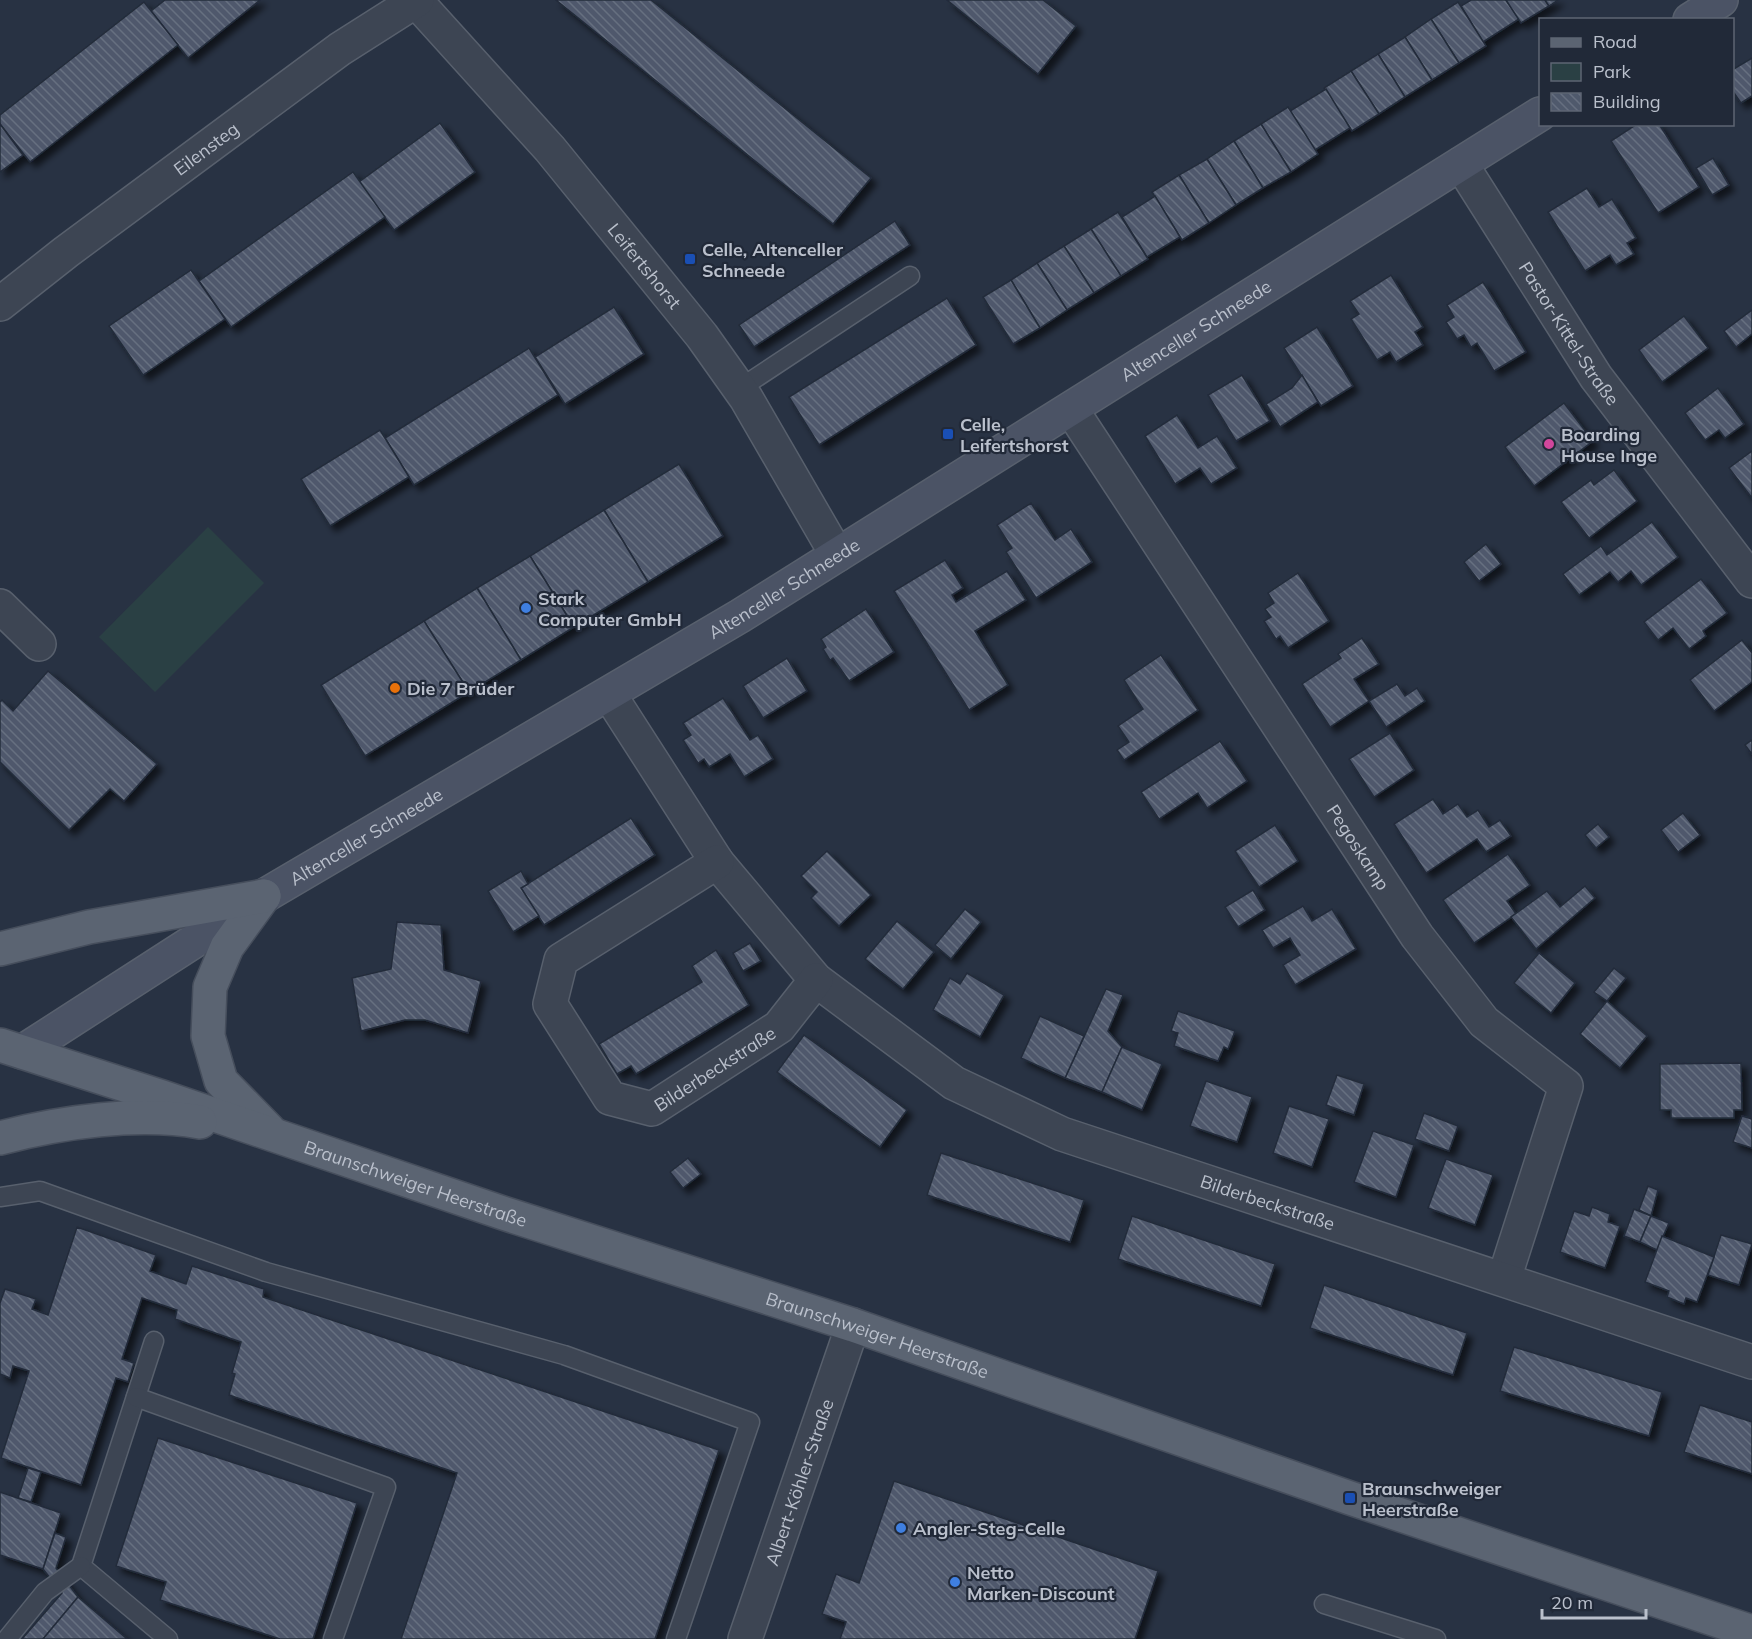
<svg xmlns="http://www.w3.org/2000/svg" width="1752" height="1639" viewBox="0 0 1752 1639" font-family="Mulish,sans-serif">
  <defs>
    <pattern id="building-back-hatch" width="6" height="6" patternUnits="userSpaceOnUse" patternTransform="scale(1.5)"><rect width="6" height="6" fill="#4f596c"/><path d="M-1 5l2 2M0 0l6 6M5-1l2 2" fill="none" stroke="#666f80"/></pattern>
    <filter id="shadow"><feDropShadow dx="5.5" dy="5.5" stdDeviation="3" flood-color="#0009"/></filter>
  </defs>
  <rect width="100%" height="100%" fill="#283243"/>
  <path fill="#2a4044" d="M208,527L264,583L155,692L99,637Z"/>
  <g fill="url(#building-back-hatch)" stroke="#232c3a" stroke-width="1.5" filter="url(#shadow)">
    <path d="M165,0H260L188,58L151,11Z"/>
    <path d="M556,0H651L871,178L833,224Z"/>
    <path d="M947,0H1043L1076,26L1038,74Z"/>
    <path d="M1471,0H1506L1519,19L1483,42L1461,6Z"/>
    <path d="M1506,0H1545L1549,6L1521,23Z"/>
    <path d="M1545,0H1558L1549,6Z"/>
    <path d="M144,2L178,45L30,162L0,124V115Z"/>
    <path d="M1458,2L1486,46L1459,63L1431,19Z"/>
    <path d="M1431,19L1459,63L1432,80L1405,37Z"/>
    <path d="M1405,37L1432,80L1405,97L1378,54Z"/>
    <path d="M1378,54L1405,97L1379,114L1351,71Z"/>
    <path d="M1752,58V96L1741,103L1732,90V70Z"/>
    <path d="M1351,71L1379,114L1352,131L1324,88Z"/>
    <path d="M1326,89L1350,128L1315,150L1290,111Z"/>
    <path d="M1288,107L1318,154L1291,172L1261,124Z"/>
    <path d="M440,123L475,172L394,230L359,182Z"/>
    <path d="M0,124L23,155L0,172Z"/>
    <path d="M1261,124L1291,172L1263,188L1234,141Z"/>
    <path d="M1637,124H1659L1699,187L1658,213L1611,141Z"/>
    <path d="M1234,141L1263,188L1236,205L1207,159Z"/>
    <path d="M1713,158L1729,185L1712,195L1696,168Z"/>
    <path d="M1207,159L1236,205L1209,223L1179,175Z"/>
    <path d="M353,172L385,217L231,327L199,281Z"/>
    <path d="M1179,175L1209,223L1182,240L1152,192Z"/>
    <path d="M1587,188L1599,207L1612,199L1636,238L1627,243L1634,254L1616,265L1610,255L1585,271L1548,212Z"/>
    <path d="M1155,196L1180,237L1147,257L1122,217Z"/>
    <path d="M1118,212L1148,259L1121,276L1091,229Z"/>
    <path d="M895,221L910,245L754,347L739,325Z"/>
    <path d="M1091,229L1121,276L1094,293L1064,246Z"/>
    <path d="M1064,246L1094,293L1067,310L1037,263Z"/>
    <path d="M1037,263L1067,310L1040,328L1011,280Z"/>
    <path d="M191,270L225,319L143,375L109,326Z"/>
    <path d="M1391,275L1423,327L1415,332L1423,345L1396,362L1390,352L1377,360L1351,319L1359,314L1350,301Z"/>
    <path d="M1011,280L1040,328L1013,344L983,297Z"/>
    <path d="M1483,282L1526,352L1494,371L1477,343L1471,347L1464,335L1457,339L1446,322L1454,317L1447,305Z"/>
    <path d="M947,298L976,345L819,445L789,397Z"/>
    <path d="M614,307L644,354L565,404L535,357Z"/>
    <path d="M1752,310V334L1736,347L1724,331Z"/>
    <path d="M1684,316L1708,348L1662,382L1639,350Z"/>
    <path d="M1317,327L1353,386L1321,406L1284,348Z"/>
    <path d="M529,348L558,395L414,485L385,438Z"/>
    <path d="M1242,375L1270,421L1236,441L1208,395Z"/>
    <path d="M1302,375L1318,402L1280,427L1266,404L1292,388Z"/>
    <path d="M1718,388L1744,424L1725,438L1719,430L1705,440L1685,413Z"/>
    <path d="M1564,403L1593,441L1534,486L1505,447Z"/>
    <path d="M1177,415L1198,448L1217,436L1237,468L1211,484L1200,468L1175,484L1145,436Z"/>
    <path d="M380,430L409,477L330,526L301,479Z"/>
    <path d="M1752,451V498L1729,468Z"/>
    <path d="M679,464L723,536L648,582L604,510Z"/>
    <path d="M1614,470L1637,501L1589,538L1561,502L1591,480L1594,485Z"/>
    <path d="M1031,503L1055,540L1071,529L1092,562L1036,598L1006,552L1012,548L997,525Z"/>
    <path d="M604,510L648,582L574,627L530,556Z"/>
    <path d="M1652,522L1678,557L1641,585L1631,571L1618,582L1610,572L1579,595L1563,574L1601,546L1607,555Z"/>
    <path d="M1486,544L1501,564L1479,581L1464,562Z"/>
    <path d="M530,556L574,627L521,660L477,588Z"/>
    <path d="M945,560L963,588L952,595L956,602L1007,571L1026,600L975,631L1008,685L969,710L894,591Z"/>
    <path d="M1298,573L1329,621L1288,648L1280,636L1276,639L1264,621L1271,617L1265,609L1274,603L1268,593Z"/>
    <path d="M1701,579L1727,613L1703,631L1706,636L1689,649L1673,628L1658,640L1644,622Z"/>
    <path d="M477,588L521,660L469,692L424,621Z"/>
    <path d="M866,609L894,652L849,681L833,658L830,660L823,649L826,647L821,639Z"/>
    <path d="M424,621L469,692L365,756L321,685Z"/>
    <path d="M1362,638L1379,664L1354,679L1369,701L1330,727L1302,684L1341,658L1338,654Z"/>
    <path d="M1742,640L1752,653V682L1714,711L1690,680Z"/>
    <path d="M1161,655L1198,710L1124,760L1117,750L1129,742L1118,726L1143,709L1124,680Z"/>
    <path d="M787,658L807,691L763,718L743,686Z"/>
    <path d="M48,671L157,764L124,801L110,789L69,830L0,762V702L2,700L13,711Z"/>
    <path d="M1397,684L1405,696L1417,688L1425,701L1386,727L1369,701Z"/>
    <path d="M723,698L750,740L758,735L773,759L744,777L730,754L709,767L704,759L698,763L683,740L691,735L683,723Z"/>
    <path d="M1390,733L1414,770L1374,797L1349,759Z"/>
    <path d="M1752,740V754L1745,745Z"/>
    <path d="M1220,741L1247,781L1207,808L1198,793L1159,819L1141,792Z"/>
    <path d="M1433,799L1443,814L1458,804L1467,817L1478,810L1489,827L1500,820L1511,836L1486,852L1477,839L1426,873L1394,824Z"/>
    <path d="M1683,813L1700,835L1678,852L1661,830Z"/>
    <path d="M631,818L655,855L544,925L521,888Z"/>
    <path d="M1598,824L1609,837L1596,848L1585,835Z"/>
    <path d="M1275,825L1298,861L1259,887L1235,851Z"/>
    <path d="M827,851L871,895L839,926L811,898L817,892L801,876Z"/>
    <path d="M1508,854L1530,885L1507,901L1516,914L1474,943L1443,900Z"/>
    <path d="M521,871L528,884L521,888L539,916L513,932L488,891Z"/>
    <path d="M1585,886L1595,898L1536,949L1511,917L1547,891L1560,907Z"/>
    <path d="M1253,890L1265,910L1238,927L1225,907Z"/>
    <path d="M1303,906L1312,921L1332,909L1356,949L1295,985L1283,965L1300,955L1290,938L1273,948L1262,930Z"/>
    <path d="M965,909L981,922L951,959L935,945Z"/>
    <path d="M897,921L934,952L903,989L865,959Z"/>
    <path d="M397,922L441,925L444,970L481,981L468,1033L425,1020H405L361,1031L352,978L391,969Z"/>
    <path d="M750,943L761,961L743,971L733,953Z"/>
    <path d="M716,950L749,1005L636,1074L631,1066L617,1074L599,1044L702,982L692,966Z"/>
    <path d="M1539,953L1575,983L1551,1013L1514,983Z"/>
    <path d="M1614,968L1626,978L1607,1001L1594,992Z"/>
    <path d="M967,973L1004,995L980,1037L933,1010L950,978L960,984Z"/>
    <path d="M1106,989L1123,995L1108,1031L1122,1047L1102,1092L1065,1078Z"/>
    <path d="M1607,1001L1647,1036L1620,1068L1580,1034Z"/>
    <path d="M1178,1011L1235,1031L1228,1049L1224,1047L1218,1061L1174,1046L1178,1033L1171,1031Z"/>
    <path d="M1040,1016L1084,1036L1065,1078L1021,1058Z"/>
    <path d="M804,1035L907,1110L880,1147L777,1072Z"/>
    <path d="M1122,1047L1162,1064L1142,1110L1102,1092Z"/>
    <path d="M1741,1063L1742,1110H1734V1118H1671V1110H1660V1064Z"/>
    <path d="M1337,1075L1364,1084L1354,1115L1326,1105Z"/>
    <path d="M1206,1081L1252,1097L1237,1142L1190,1126Z"/>
    <path d="M1289,1106L1329,1119L1312,1167L1273,1153Z"/>
    <path d="M1424,1113L1458,1126L1449,1151L1415,1139Z"/>
    <path d="M1742,1116L1752,1119V1148L1733,1142Z"/>
    <path d="M1373,1131L1414,1145L1396,1197L1354,1182Z"/>
    <path d="M941,1153L1084,1200L1070,1242L927,1195Z"/>
    <path d="M688,1158L701,1174L683,1188L670,1172Z"/>
    <path d="M1446,1159L1493,1175L1475,1225L1428,1208Z"/>
    <path d="M1648,1186L1658,1190L1651,1216L1639,1210Z"/>
    <path d="M1592,1207L1610,1214L1608,1222L1620,1226L1605,1268L1560,1252L1574,1211L1589,1216Z"/>
    <path d="M1634,1209L1651,1216L1640,1242L1624,1236Z"/>
    <path d="M1132,1216L1275,1264L1261,1306L1118,1259Z"/>
    <path d="M1651,1216L1669,1223L1657,1250L1640,1242Z"/>
    <path d="M77,1227L156,1255L150,1271L186,1284L192,1266L264,1289L263,1297L719,1450L655,1639H401L457,1473L229,1395L235,1374L232,1373L241,1342L175,1319L177,1310L142,1298L122,1359L134,1363L128,1382L116,1378L81,1485L1,1458L29,1371L13,1366L10,1378L0,1374V1303L5,1289L36,1299L32,1309L48,1315Z"/>
    <path d="M1721,1235L1752,1244L1739,1285L1708,1275Z"/>
    <path d="M1662,1236L1714,1257L1697,1302L1686,1298L1684,1304L1667,1297L1669,1291L1645,1282Z"/>
    <path d="M1324,1285L1467,1333L1453,1375L1310,1328Z"/>
    <path d="M1514,1347L1662,1392L1649,1436L1500,1391Z"/>
    <path d="M1700,1405L1752,1422V1474L1684,1452Z"/>
    <path d="M158,1438L357,1503L313,1639H280L160,1600L166,1582L116,1566Z"/>
    <path d="M28,1468L41,1472L31,1502L18,1498Z"/>
    <path d="M894,1481L1158,1571L1135,1639H840L846,1622L822,1614L836,1574L859,1583Z"/>
    <path d="M0,1492L61,1513L43,1569L0,1555Z"/>
    <path d="M55,1533L66,1537L56,1568L78,1597L43,1639H22L62,1593L43,1569Z"/>
    <path d="M78,1597L127,1639H43Z"/>
  </g>
  <g fill="none" stroke-linecap="round" stroke-linejoin="round">
    <g stroke="#58606d" stroke-width="21">
      <g id="service">
        <path d="M739,389L910,276"/>
        <path d="M0,1197L40,1191L266,1272L564,1355L750,1422L676,1639"/>
        <path d="M154,1341L81,1566L168,1639"/>
        <path d="M136,1397L386,1487L333,1639"/>
        <path d="M1324,1604L1436,1639"/>
        <path d="M7,1639L45,1592L81,1566"/>
      </g>
    </g>
    <g stroke="#58606d" stroke-width="36">
      <g id="minor">
        <path id="s1" d="M416,1L550,149L702,336L746,398L837,555"/>
        <path id="s2" d="M1461,164L1596,377L1752,581"/>
        <path id="s3" d="M0,304L66,252L340,49L417,0"/>
        <path id="s4" d="M1071,409L1417,936L1484,1022L1566,1086L1504,1279"/>
        <path d="M0,606L39,644"/>
        <path id="s5" d="M609,694L717,862L816,980L954,1083L1062,1134L1752,1362"/>
        <path id="s6" d="M717,862L561,960L550,1004L610,1098L652,1109L779,1027L816,980"/>
        <path id="s7" d="M745,1639L853,1325"/>
      </g>
    </g>
    <g stroke="#58606d" stroke-width="36">
      <g id="secondary">
        <path d="M1690,20L1721,0"/>
        <path id="s8" d="M22,1052L264,896L740,616L1540,114"/>
      </g>
    </g>
    <g stroke="#464e5c" stroke-width="36">
      <g id="primary">
        <path d="M264,896L227,947L210,987L208,1036L221,1081L269,1130"/>
        <path d="M0,949L89,927L264,896"/>
        <path id="s9" d="M0,1045L162,1097L503,1213L853,1325L1350,1498L1752,1632"/>
        <path d="M0,1138C61,1122 138,1111 200,1122"/>
      </g>
    </g>
    <use href="#service" stroke="#3d4553" stroke-width="18"/>
    <use href="#minor" stroke="#3d4553" stroke-width="33"/>
    <use href="#secondary" stroke="#4b5365" stroke-width="33"/>
    <use href="#primary" stroke="#5b6472" stroke-width="33"/>
  </g>
  <g fill="#1a4fb4" stroke="#212938" stroke-width="2">
    <rect x="684" y="253" width="12" height="12" rx="3"/>
    <rect x="942" y="428" width="12" height="12" rx="3"/>
    <rect x="1344" y="1492" width="12" height="12" rx="3"/>
  </g>
  <circle fill="#d1479c" stroke="#212938" stroke-width="2" cx="1549" cy="444" r="6"/>
  <g fill="#3f7fe0" stroke="#212938" stroke-width="2">
    <circle cx="526" cy="608" r="6"/>
    <circle cx="901" cy="1528" r="6"/>
    <circle cx="955" cy="1582" r="6"/>
  </g>
  <circle fill="#e8710a" stroke="#212938" stroke-width="2" cx="395" cy="688" r="6"/>
  <g text-anchor="middle" dominant-baseline="central" stroke-width="4.5" stroke-linejoin="round" paint-order="stroke">
    <g font-size="18" fill="#bac0cc" stroke="#212938">
      <text stroke="none"><textPath href="#s3" startOffset="258">Eilensteg</textPath></text>
      <text stroke="none"><textPath href="#s1" startOffset="350">Leifertshorst</textPath></text>
      <text stroke="none"><textPath href="#s8" startOffset="1378">Altenceller Schneede</textPath></text>
      <text stroke="none"><textPath href="#s2" startOffset="201">Pastor-Kittel-Straße</textPath></text>
      <text stroke="none"><textPath href="#s8" startOffset="892">Altenceller Schneede</textPath></text>
      <text stroke="none"><textPath href="#s8" startOffset="406">Altenceller Schneede</textPath></text>
      <text stroke="none"><textPath href="#s4" startOffset="524">Pegoskamp</textPath></text>
      <text stroke="none"><textPath href="#s6" startOffset="459">Bilderbeckstraße</textPath></text>
      <text stroke="none"><textPath href="#s9" startOffset="438">Braunschweiger Heerstraße</textPath></text>
      <text stroke="none"><textPath href="#s5" startOffset="862">Bilderbeckstraße</textPath></text>
      <text stroke="none"><textPath href="#s9" startOffset="924">Braunschweiger Heerstraße</textPath></text>
      <text stroke="none"><textPath href="#s7" startOffset="166">Albert-Köhler-Straße</textPath></text>
    </g>
    <g font-size="18" font-weight="bold" fill="#bac0cc" stroke="#212938" text-anchor="start">
      <text x="702" y="249">Celle, Altenceller<tspan x="702" dy="21">Schneede</tspan></text>
      <text x="960" y="424">Celle,<tspan x="960" dy="21">Leifertshorst</tspan></text>
      <text x="1561" y="434">Boarding<tspan x="1561" dy="21">House Inge</tspan></text>
      <text x="538" y="598">Stark<tspan x="538" dy="21">Computer GmbH</tspan></text>
      <text x="407" y="688">Die 7 Brüder</text>
      <text x="1362" y="1488">Braunschweiger<tspan x="1362" dy="21">Heerstraße</tspan></text>
      <text x="913" y="1528">Angler-Steg-Celle</text>
      <text x="967" y="1572">Netto<tspan x="967" dy="21">Marken-Discount</tspan></text>
    </g>
  </g>
  <rect x="1539" y="18" width="195" height="108" fill="#212938" stroke="#5e6573" stroke-width="1.5"/>
  <rect x="1551" y="38" width="30" height="9" fill="#5b6472" stroke="#5e6573" stroke-width="1.5"/>
  <text x="1593" y="48" font-size="18" fill="#bac0cc">Road</text>
  <rect x="1551" y="63" width="30" height="18" fill="#2a4044" stroke="#5e6573" stroke-width="1.5"/>
  <text x="1593" y="78" font-size="18" fill="#bac0cc">Park</text>
  <rect x="1551" y="93" width="30" height="18" fill="url(#building-back-hatch)" stroke="#5e6573" stroke-width="1.5"/>
  <text x="1593" y="108" font-size="18" fill="#bac0cc">Building</text>
  <path d="M1542 1609v9h104v-9" fill="none" stroke="#bac0cc" stroke-width="3"/>
  <text x="1551" y="1609" font-size="18" fill="#bac0cc" stroke="#212938" stroke-width="4.5" paint-order="stroke">20 m</text>
</svg>
